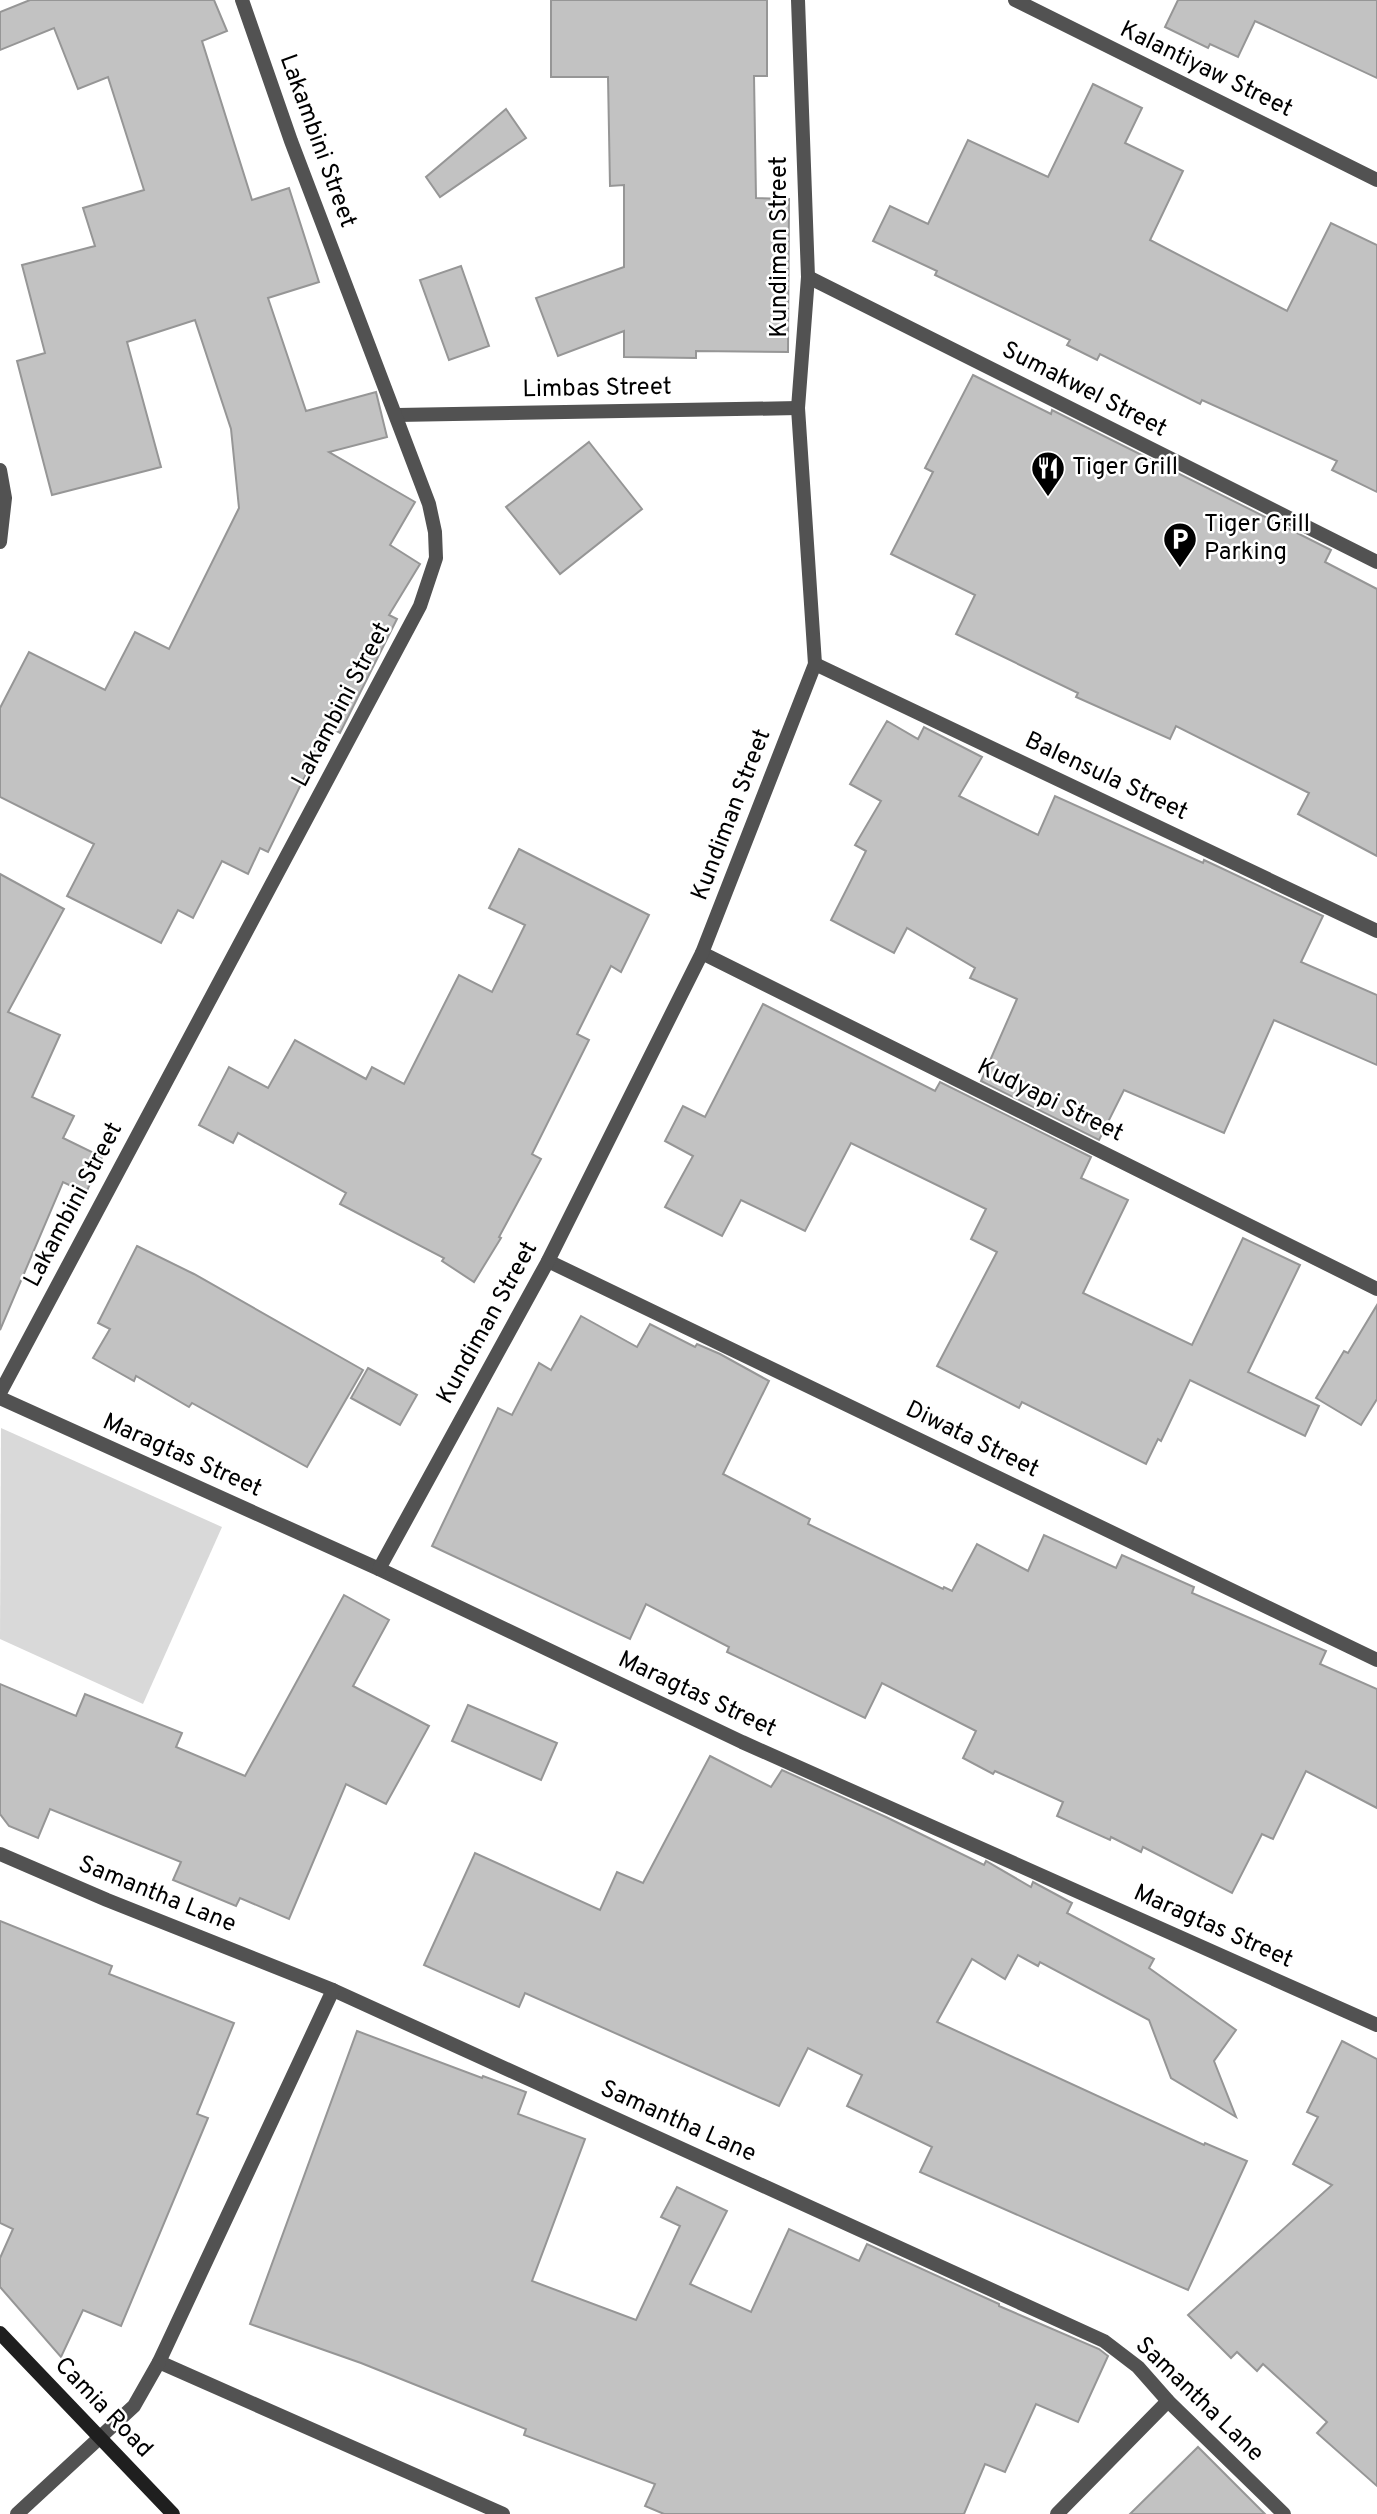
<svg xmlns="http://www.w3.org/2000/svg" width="1377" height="2514" viewBox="0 0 1377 2514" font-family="Overpass,sans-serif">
  <rect width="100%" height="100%" fill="#fff"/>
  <path fill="#d9d9d9" d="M1,1428L222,1527L143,1704L0,1639Z"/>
  <g fill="#c2c2c2" stroke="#969696" stroke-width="2">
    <path d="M30,0H214L227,31L202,41L252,200L289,188L319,282L268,298L306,411L376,392L387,437L329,452L415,502L390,545L420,564L389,615L397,619L340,733L329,727L268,852L260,848L248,874L222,861L193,918L178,910L161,943L67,896L94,844L0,797V708L29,652L105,690L135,632L169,649L239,508L231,429L195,320L127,342L161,467L52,495L17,361L45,353L22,265L95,246L83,208L144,190L108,77L78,89L54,28L0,50V12Z"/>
    <path d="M551,0H767V76H754L756,198L789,199L788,352L696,351V358L624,357V331L558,356L536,298L624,267V185L610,186L608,77H551Z"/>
    <path d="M1178,0H1377V78L1255,21L1238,57L1210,44L1208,48L1165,27Z"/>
    <path d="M1093,84L1142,108L1125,143L1183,171L1150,240L1287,311L1331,223L1377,245V492L1332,470L1337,461L1202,400L1200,404L1100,354L1097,360L1067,345L1070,340L935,275L937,271L873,241L890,206L928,224L968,140L1048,177Z"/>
    <path d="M506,109L526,138L440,197L426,177Z"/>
    <path d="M461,266L489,346L449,360L420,280Z"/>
    <path d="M973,375L1051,414L1052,410L1331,550L1325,562L1377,589V856L1298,814L1309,793L1176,726L1170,739L1076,697L1078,693L956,634L975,595L891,554L933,472L925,468Z"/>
    <path d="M589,442L642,509L560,574L506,507Z"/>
    <path d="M887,721L918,739L924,727L982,757L959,796L1038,835L1055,796L1203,863L1204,860L1323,916L1301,962L1377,995V1065L1274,1020L1224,1133L1124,1090L1099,1140L981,1081L1017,999L970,978L975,968L907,928L894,953L831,920L866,851L855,845L881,801L850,784Z"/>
    <path d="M519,849L649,915L621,972L611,966L577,1034L589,1040L532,1154L541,1159L499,1237L501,1238L474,1282L442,1261L444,1258L340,1204L346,1193L238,1133L233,1143L199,1125L229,1067L268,1088L295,1040L366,1079L372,1067L404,1084L459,975L492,992L525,925L489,908Z"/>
    <path d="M0,874L64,909L8,1012L60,1035L32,1097L74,1116L63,1138L102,1157L86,1193L63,1182L0,1330Z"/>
    <path d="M763,1004L935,1091L940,1082L1091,1157L1081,1178L1128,1200L1083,1293L1192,1345L1243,1238L1300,1265L1248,1372L1319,1406L1305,1436L1190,1380L1161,1441L1158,1439L1146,1464L1022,1402L1019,1408L937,1366L997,1252L971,1239L986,1209L851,1143L805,1231L741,1200L722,1236L665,1207L693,1156L665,1141L683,1106L705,1117Z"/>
    <path d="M137,1246L194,1274L363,1370L307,1467L192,1403L189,1407L136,1376L134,1381L93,1358L110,1329L98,1323Z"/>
    <path d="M1377,1305V1399L1361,1425L1316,1398L1344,1351L1348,1353Z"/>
    <path d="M581,1316L637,1347L650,1324L695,1347L697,1344L720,1354L769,1381L723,1474L810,1519L808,1524L943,1589L944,1587L952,1591L977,1544L1028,1571L1044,1535L1116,1568L1122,1555L1194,1587L1192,1593L1326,1651L1320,1664L1377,1689V1808L1306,1771L1273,1839L1262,1834L1232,1893L1143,1847L1141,1852L1111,1837L1110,1840L1057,1816L1063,1802L995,1771L993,1774L963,1758L976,1731L882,1683L865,1718L727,1652L729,1647L646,1604L630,1639L432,1546L498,1408L512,1415L539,1363L551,1370Z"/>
    <path d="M368,1368L417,1395L400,1425L351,1398Z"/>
    <path d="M344,1595L389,1620L353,1686L429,1726L386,1804L346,1784L289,1919L240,1898L236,1906L173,1880L181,1862L50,1809L38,1838L9,1826L0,1814V1684L76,1716L85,1694L182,1733L176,1747L245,1776Z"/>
    <path d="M468,1705L557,1743L541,1780L452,1741Z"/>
    <path d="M710,1756L771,1787L782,1770L886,1817L984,1865L986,1861L1031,1887L1033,1882L1072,1903L1067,1913L1154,1959L1149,1968L1236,2030L1214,2061L1236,2117L1171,2078L1149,2020L1040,1962L1038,1966L1018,1955L1005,1979L972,1959L937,2022L1204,2145L1205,2143L1247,2161L1188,2290L920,2172L932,2147L847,2106L862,2075L808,2048L779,2106L525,1993L519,2007L424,1965L475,1853L600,1910L617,1872L643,1883Z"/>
    <path d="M0,1921L112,1966L109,1974L234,2023L197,2114L208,2118L121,2326L83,2310L61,2357L0,2287V2258L13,2229L0,2223Z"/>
    <path d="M357,2031L482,2078L483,2076L526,2092L518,2114L585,2139L532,2281L636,2320L680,2226L661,2217L677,2187L727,2211L690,2284L751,2312L789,2229L859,2261L867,2244L999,2304V2306L1099,2349L1108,2356L1078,2422L1036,2404L1005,2472L985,2464L964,2514H664L645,2506L655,2484L524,2435L526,2429L361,2363L250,2324Z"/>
    <path d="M1342,2041L1377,2059V2486L1317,2433L1327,2422L1263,2364L1257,2371L1237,2352L1231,2358L1188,2315L1332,2185L1293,2164L1318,2117L1307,2112Z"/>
    <path d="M1198,2447L1265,2514H1130Z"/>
  </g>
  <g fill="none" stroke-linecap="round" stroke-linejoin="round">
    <g stroke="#525252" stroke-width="14">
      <path d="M1015,0L1377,180"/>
      <path d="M808,277L1377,562"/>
      <path d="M397,415L798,408"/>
      <path d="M0,470L5,498L0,542"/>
      <path d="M815,664L1377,931"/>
      <path d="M702,953L1377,1289"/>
      <path d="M548,1261L1377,1660"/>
      <path d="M0,1393L420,606L436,558L435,532L429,504L291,141L242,0"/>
      <path d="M0,1398L379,1569L742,1742L1377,2025"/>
      <path d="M379,1569L548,1261L702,953L815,664L798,408L808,277L798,0"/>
      <path d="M0,1854L107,1900L333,1990L1104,2341L1138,2367L1168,2401L1284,2514"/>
      <path d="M333,1990L159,2362L503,2514"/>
      <path d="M17,2514L134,2406L159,2362"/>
      <path d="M1057,2514L1168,2401"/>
    </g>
    <path stroke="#1f1f1f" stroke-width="14" d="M0,2333L173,2514"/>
  </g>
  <defs>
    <g id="restaurant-pin" transform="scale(1.75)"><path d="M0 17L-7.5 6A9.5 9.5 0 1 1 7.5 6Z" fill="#000" stroke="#fff"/><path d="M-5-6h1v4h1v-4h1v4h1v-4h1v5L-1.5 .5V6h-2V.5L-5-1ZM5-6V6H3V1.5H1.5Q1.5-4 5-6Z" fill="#fff"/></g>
    <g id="parking-pin" transform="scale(1.75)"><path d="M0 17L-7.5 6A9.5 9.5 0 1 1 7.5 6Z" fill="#000" stroke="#fff"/><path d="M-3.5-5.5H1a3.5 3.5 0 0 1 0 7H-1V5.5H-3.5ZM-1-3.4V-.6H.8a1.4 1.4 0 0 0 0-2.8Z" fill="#fff"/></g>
  </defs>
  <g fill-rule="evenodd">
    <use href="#restaurant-pin" x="1048" y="468"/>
    <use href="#parking-pin" x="1180" y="539"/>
  </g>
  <g text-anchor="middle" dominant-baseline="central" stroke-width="5" stroke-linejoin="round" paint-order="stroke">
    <g font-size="24" fill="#000" stroke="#fff">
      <text transform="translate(1206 70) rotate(26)">Kalantiyaw Street</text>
      <text transform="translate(317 141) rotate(70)">Lakambini Street</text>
      <text transform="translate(780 247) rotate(-90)">Kundiman Street</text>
      <text transform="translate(597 389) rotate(-1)">Limbas Street</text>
      <text transform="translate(1084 390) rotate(27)">Sumakwel Street</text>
      <text transform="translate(342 705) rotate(-62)">Lakambini Street</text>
      <text transform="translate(1106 777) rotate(25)">Balensula Street</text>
      <text transform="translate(732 815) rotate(-69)">Kundiman Street</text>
      <text transform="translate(1050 1101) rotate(26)">Kudyapi Street</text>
      <text transform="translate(74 1205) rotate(-62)">Lakambini Street</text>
      <text transform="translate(488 1323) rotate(-61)">Kundiman Street</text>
      <text transform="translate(972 1440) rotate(26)">Diwata Street</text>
      <text transform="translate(182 1456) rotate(24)">Maragtas Street</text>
      <text transform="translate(697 1695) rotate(25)">Maragtas Street</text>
      <text transform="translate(157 1895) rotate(22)">Samantha Lane</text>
      <text transform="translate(1213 1927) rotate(24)">Maragtas Street</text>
      <text transform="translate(678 2122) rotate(24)">Samantha Lane</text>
      <text transform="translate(1199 2400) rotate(44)">Samantha Lane</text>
      <text transform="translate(103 2408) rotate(46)">Camia Road</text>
    </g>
    <g font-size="24" fill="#000" stroke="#fff" text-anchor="start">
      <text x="1072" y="468">Tiger Grill</text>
      <text x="1204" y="525">Tiger Grill<tspan x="1204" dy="28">Parking</tspan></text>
    </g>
  </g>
</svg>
